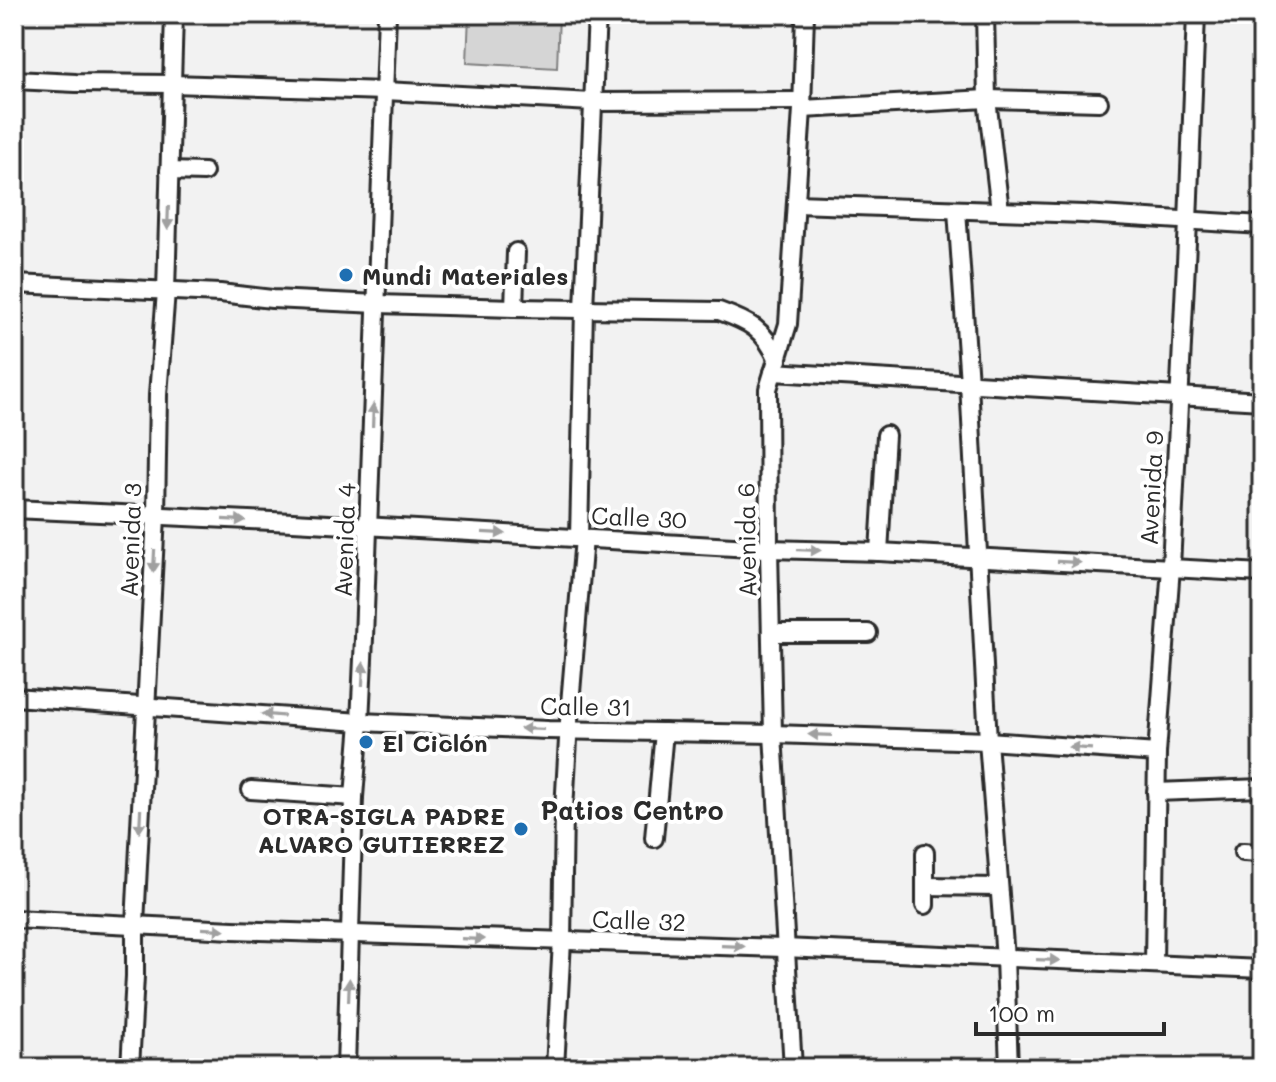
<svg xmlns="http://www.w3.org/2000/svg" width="1276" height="1082" viewBox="0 0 1276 1082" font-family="Mali,sans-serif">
  <rect width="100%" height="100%" fill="#f2f2f2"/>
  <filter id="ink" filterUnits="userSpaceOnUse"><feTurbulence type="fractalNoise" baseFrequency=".0125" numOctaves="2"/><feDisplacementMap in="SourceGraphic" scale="16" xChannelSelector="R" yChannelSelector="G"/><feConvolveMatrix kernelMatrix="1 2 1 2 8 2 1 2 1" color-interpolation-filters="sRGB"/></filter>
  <g filter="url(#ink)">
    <path fill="#d5d5d5" stroke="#808080" stroke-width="2" d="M469,14H559L557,68L467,63Z"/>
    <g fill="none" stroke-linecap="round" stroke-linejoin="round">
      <g stroke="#2b2b2b" stroke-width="22">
        <g id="minor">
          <path d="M985,14L987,99L1000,211"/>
          <path d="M14,80L76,83L172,84L385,91L592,102L802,101"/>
          <path d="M802,109L987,99L1099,102"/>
          <path d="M169,171L204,172"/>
          <path d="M796,204L1083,214L1262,225"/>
          <path d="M957,210L969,383L988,741L1005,958L1009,1068"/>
          <path d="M14,284L220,293L272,299L378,304L514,308L719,311C750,322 764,329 778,360"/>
          <path d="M514,308L516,252"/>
          <path d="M773,372L1262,401"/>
          <path d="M14,509L293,522L769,549L879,552L1262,573"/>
          <path d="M579,538L584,309L597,14"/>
          <path d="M879,552L886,435"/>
          <path d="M771,633H868"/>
          <path d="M14,697L360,722L548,730L773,734L988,741L1157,753"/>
          <path d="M251,790L354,797"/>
          <path d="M1156,792L1262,788"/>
          <path d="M654,838L664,732"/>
          <path d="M1243,852L1262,853"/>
          <path d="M925,853V905"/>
          <path d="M925,886L999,887"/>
          <path d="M14,919L233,930L784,948L1262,969"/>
          <path d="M1154,964L1157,753L1171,567L1188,222L1196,14"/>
          <path d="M130,1068L135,976V924L156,516L158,395L166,291L174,14"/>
          <path d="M346,1068L354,797L360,722L364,638L387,14"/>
          <path d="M555,1068L562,941L564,810L570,704L584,538"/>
          <path d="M793,1068L773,734L769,549L768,389L788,324L802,109L805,14"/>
        </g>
      </g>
      <use href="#minor" stroke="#fff" stroke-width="16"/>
    </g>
    <defs><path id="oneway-solid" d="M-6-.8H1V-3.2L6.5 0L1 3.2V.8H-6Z" transform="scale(2)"/></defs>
    <g fill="#a0a0a0">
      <use href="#oneway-solid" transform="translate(168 218) rotate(92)"/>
      <use href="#oneway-solid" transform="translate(373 415) rotate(-88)"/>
      <use href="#oneway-solid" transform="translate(234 520) rotate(3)"/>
      <use href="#oneway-solid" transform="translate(494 533) rotate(3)"/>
      <use href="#oneway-solid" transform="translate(809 550) rotate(2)"/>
      <use href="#oneway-solid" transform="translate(154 561) rotate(93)"/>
      <use href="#oneway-solid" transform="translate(1069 562) rotate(3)"/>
      <use href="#oneway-solid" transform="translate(363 674) rotate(-87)"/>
      <use href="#oneway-solid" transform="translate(273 715) rotate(-175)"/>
      <use href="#oneway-solid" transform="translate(532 729) rotate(-178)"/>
      <use href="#oneway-solid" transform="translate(820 735) rotate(-178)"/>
      <use href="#oneway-solid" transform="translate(1080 748) rotate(-176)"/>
      <use href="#oneway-solid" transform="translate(140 821) rotate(93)"/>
      <use href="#oneway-solid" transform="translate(213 929) rotate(3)"/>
      <use href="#oneway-solid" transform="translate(473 939) rotate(2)"/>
      <use href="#oneway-solid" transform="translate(733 946) rotate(2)"/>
      <use href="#oneway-solid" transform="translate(1048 960) rotate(2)"/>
      <use href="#oneway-solid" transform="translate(349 990) rotate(-88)"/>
    </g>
  </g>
  <g fill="#1f6fb2" stroke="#fff" stroke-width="3">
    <circle cx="346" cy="275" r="8"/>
    <circle cx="366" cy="742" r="8"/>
    <circle cx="521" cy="829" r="8"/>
  </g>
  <g text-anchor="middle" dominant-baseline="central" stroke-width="8" stroke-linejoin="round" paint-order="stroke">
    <g font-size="24" font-weight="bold" fill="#2b2b2b" stroke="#fff" text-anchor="start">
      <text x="362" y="275">Mundi Materiales</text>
      <text x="382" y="742">El Ciclón</text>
      <text x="505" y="815" text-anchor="end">OTRA-SIGLA PADRE<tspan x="505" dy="28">ALVARO GUTIERREZ</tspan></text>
    </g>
    <g font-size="24" fill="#2b2b2b" stroke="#fff">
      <text transform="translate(1151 488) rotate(-87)">Avenida 9</text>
      <text transform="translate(639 517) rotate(3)">Calle 30</text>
      <text transform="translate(130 540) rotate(-88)">Avenida 3</text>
      <text transform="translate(344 540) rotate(-88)">Avenida 4</text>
      <text transform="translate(746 540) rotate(-91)">Avenida 6</text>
      <text transform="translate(586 706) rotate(1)">Calle 31</text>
      <text transform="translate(639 920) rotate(2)">Calle 32</text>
    </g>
    <g font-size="26" font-weight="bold" fill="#2b2b2b" stroke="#fff">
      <text x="632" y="810">Patios Centro</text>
    </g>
  </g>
  <rect width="1276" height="1082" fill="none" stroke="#fff" stroke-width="48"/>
  <rect x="24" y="24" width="1228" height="1034" fill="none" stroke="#2b2b2b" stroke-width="3" filter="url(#ink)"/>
  <path d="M976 1022v12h188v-12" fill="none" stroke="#2b2b2b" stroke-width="4"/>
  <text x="988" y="1022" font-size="24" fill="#2b2b2b" stroke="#ffffff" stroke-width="6" paint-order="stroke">100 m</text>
</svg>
